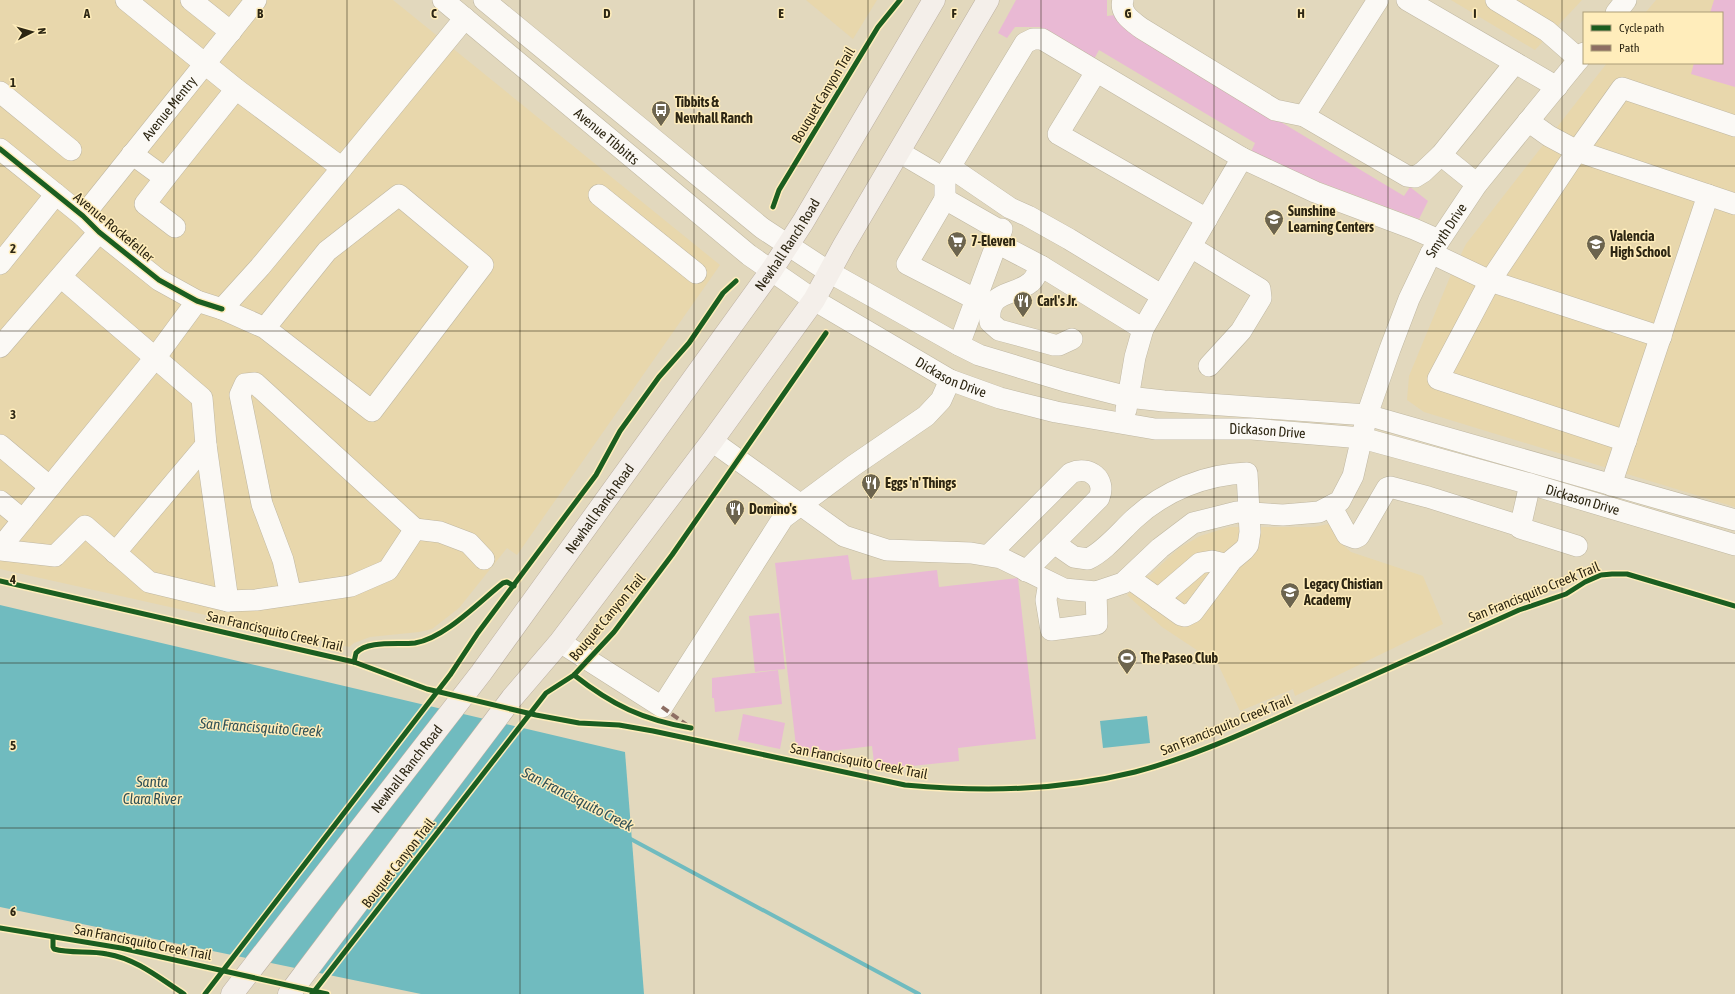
<svg xmlns="http://www.w3.org/2000/svg" width="1735" height="994" viewBox="0 0 1735 994" font-family="'Asap Condensed',sans-serif">
  <rect width="100%" height="100%" fill="#e2d8bd"/>
  <g fill="#e8d7ac">
    <path d="M0,0H393L720,265L517,555L507,548L459,608L432,629L419,632L370,637L354,643L349,647L0,569Z"/>
    <path d="M806,0H877L853,39Z"/>
    <path d="M1451,0H1582L1535,50Z"/>
    <path d="M1656,0H1735V507L1424,412L1407,400L1409,376L1450,277L1466,244L1607,63H1722V13H1645Z"/>
    <path d="M1329,524L1343,545L1351,552L1423,576L1443,624L1295,696L1293,689L1240,711L1218,664L1162,627L1127,595L1143,577L1150,575L1179,548L1200,536L1229,527H1313Z"/>
  </g>
  <g fill="#e9b9d4">
    <path d="M1016,0H1107V16L1115,15L1146,41L1404,196L1410,187L1428,201L1419,219L1249,156L1255,143L1099,50L1093,61L1040,27H1015L1007,38L998,33Z"/>
    <path d="M1714,0H1735V87L1691,74L1694,63H1722V13H1710Z"/>
    <path d="M848,555L852,580L937,570L939,587L1018,578L1036,739L958,748L959,761L875,770L872,746L797,755L775,563Z"/>
    <path d="M779,613L785,669L755,672L749,616Z"/>
    <path d="M778,670L782,704L715,712L714,698H712V678Z"/>
    <path d="M743,714L785,723L780,749L738,740Z"/>
  </g>
  <g fill="#70bbbf">
    <path d="M0,605L625,752L644,994H421L0,907Z"/>
    <path d="M1147,716L1150,743L1103,748L1100,721Z"/>
  </g>
  <g fill="none" stroke-linecap="round" stroke-linejoin="round">
    <path stroke="#70bbbf" stroke-width="4" d="M627,837L919,994"/>
    <g stroke="#bfb7a2" stroke-width="22">
      <g id="minor">
        <path d="M126,0L236,89L342,168L465,18"/>
        <path d="M191,0L231,32"/>
        <path id="s1" d="M443,0L749,255L814,300L950,380L1000,398L1056,412L1155,429H1252L1362,438L1530,484L1735,545"/>
        <path d="M484,0L762,228L829,272L959,345L979,355L1065,381L1128,397L1164,401L1367,415L1735,520"/>
        <path d="M1123,0C1119,13 1132,21 1141,28L1275,110L1304,116L1407,176L1415,177L1423,172L1441,155L1515,63"/>
        <path d="M1407,0L1557,87"/>
        <path d="M1496,0L1547,31L1579,59"/>
        <path d="M1616,13L1626,0"/>
        <path d="M1096,72L1058,134L1207,219"/>
        <path d="M0,92L71,150"/>
        <path d="M1304,116L1378,0"/>
        <path d="M1735,126L1622,88L1577,151L1735,204"/>
        <path d="M0,149L83,216L99,232L159,280L197,301L222,309L265,328L372,411L483,265L399,195L327,251L265,328"/>
        <path d="M899,152L945,179"/>
        <path d="M132,154L165,178L236,89"/>
        <path d="M1441,155L1477,184"/>
        <path d="M950,167L1010,208L1028,216L1069,239L1161,295"/>
        <path d="M165,178L145,204L175,227"/>
        <path d="M599,195L696,273"/>
        <path d="M945,199V179L950,167L1025,43L1033,39H1042L1242,158L1315,192L1414,229L1439,240"/>
        <path id="s2" d="M83,216L256,0"/>
        <path d="M997,243L1041,266L1143,329"/>
        <path d="M1191,247L1260,289L1261,298L1241,331L1209,366"/>
        <path d="M1431,253L1490,281L1577,151L1549,136L1528,121"/>
        <path d="M0,264L56,194"/>
        <path d="M1041,266C1038,271 1035,279 1031,282C1014,297 987,289 990,322L999,330L1054,345H1059L1072,339"/>
        <path d="M61,277L202,398L206,445L228,601"/>
        <path d="M977,300L907,264L945,199L1001,231"/>
        <path d="M222,309L260,267L342,168"/>
        <path d="M959,345L1002,229"/>
        <path d="M0,347L99,232"/>
        <path d="M1126,410L1135,357L1143,329L1242,158"/>
        <path id="s3" d="M712,441L844,536L887,550L971,553L1001,558L1064,589L1096,592L1123,583L1160,548L1193,523L1237,512L1283,515L1319,512L1340,501L1353,476L1367,415L1390,349L1409,299L1431,253L1477,184L1584,53"/>
        <path d="M1626,441L1438,379L1490,281L1661,337"/>
        <path d="M0,445L50,487"/>
        <path d="M1530,484L1520,528L1577,546"/>
        <path d="M1611,485L1708,195"/>
        <path d="M0,501L23,520"/>
        <path d="M1331,506L1347,535L1355,538L1359,536L1387,488L1390,487L1428,497L1520,526"/>
        <path d="M415,529L440,532L469,543L484,559"/>
        <path d="M0,548L155,358L197,301"/>
        <path d="M0,550L55,556L85,526L149,582L228,601L256,600L351,586L388,570L415,529L255,383L245,384L240,395L262,504L283,560L291,595"/>
        <path d="M115,553L206,445"/>
        <path d="M989,555L1071,473C1089,465 1107,479 1099,498L1054,543"/>
        <path d="M1026,571L1054,543L1074,557L1088,559C1105,551 1120,532 1134,519C1164,491 1206,474 1247,473L1250,532L1248,545L1244,550L1232,560L1193,612L1185,616L1181,615L1129,578"/>
        <path d="M1049,582L1046,600L1051,630L1097,624L1096,592"/>
        <path d="M1158,599L1200,563L1212,561L1228,565"/>
        <path d="M560,642L662,707L783,518L853,466L926,416L941,400L950,380"/>
      </g>
    </g>
    <g stroke="#bcb0a1" stroke-width="23">
      <g id="major">
        <path id="s4" d="M232,994L481,673L771,271L803,222L934,0"/>
        <path d="M289,994L512,698L560,642L712,441L814,300L844,245L988,0"/>
      </g>
    </g>
    <use href="#minor" stroke="#fbf9f5" stroke-width="21"/>
    <use href="#major" stroke="#f4efea" stroke-width="22"/>
    <path stroke="#8d6e63" stroke-width="4" stroke-dasharray="8 4" stroke-linecap="butt" d="M662,707L687,725"/>
    <g stroke="#ffedbb" stroke-width="8">
      <g id="cycleway">
        <path d="M0,149L83,216L99,232L159,280L197,301L222,309"/>
        <path d="M773,207L779,190L878,27L900,0"/>
        <path d="M0,581L354,662L427,689L536,715L579,723L619,725L653,731L905,785C983,792 1058,791 1135,772C1196,756 1253,729 1311,703C1380,672 1450,641 1519,610L1566,594L1585,582L1601,575L1612,574H1627L1735,606"/>
        <path d="M354,662L356,653C368,640 398,645 415,643C445,638 479,602 503,583L507,582L514,586"/>
        <path d="M574,675C612,705 643,720 691,728"/>
        <path d="M0,928L121,948L327,994"/>
        <path d="M53,937V947L54,949C71,954 90,950 107,954C137,959 159,978 184,994"/>
        <path d="M205,994L450,675L477,634L596,475L620,431L659,377L689,343L723,293L736,281"/>
        <path d="M312,994L546,693L574,675L614,632L672,555L826,333"/>
      </g>
    </g>
    <use href="#cycleway" stroke="#1b5e20" stroke-width="5"/>
  </g>
  <path fill="none" stroke="#2d2613" stroke-width="1" stroke-opacity="0.55" d="M174,0V994M347,0V994M520,0V994M694,0V994M868,0V994M1041,0V994M1214,0V994M1388,0V994M1562,0V994M0,166H1735M0,331H1735M0,497H1735M0,663H1735M0,828H1735"/>
  <defs>
    <g id="bus-pin" transform="scale(1)"><path d="M0 17L-7.5 6A9.5 9.5 0 1 1 7.5 6Z" fill="#6c644e" stroke="#ffedbb"/><path d="M-5-6H5V4H4V6H2V4H-2V6H-4V4H-5ZM-3.5-4V0h7V-4ZM-3.5 1.2v1.5H-2V1.2ZM2 1.2v1.5H3.5V1.2Z" fill="#fff"/></g>
    <g id="school-pin" transform="scale(1)"><path d="M0 17L-7.5 6A9.5 9.5 0 1 1 7.5 6Z" fill="#6c644e" stroke="#ffedbb"/><path d="M0-5L7-2L0 1L-7-2ZM-4 1L0 2.5L4 1V4Q0 6-4 4Z" fill="#fff"/></g>
    <g id="supermarket-pin" transform="scale(1)"><path d="M0 17L-7.5 6A9.5 9.5 0 1 1 7.5 6Z" fill="#6c644e" stroke="#ffedbb"/><path d="M-6-5.5h2.5l.6 2H6L4.5 2H-2.5L-4.4-4H-6ZM-1.5 3.2a1.3 1.3 0 1 0 .1 0ZM3 3.2a1.3 1.3 0 1 0 .1 0Z" fill="#fff"/></g>
    <g id="restaurant-pin" transform="scale(1)"><path d="M0 17L-7.5 6A9.5 9.5 0 1 1 7.5 6Z" fill="#6c644e" stroke="#ffedbb"/><path d="M-5-6h1v4h1v-4h1v4h1v-4h1v5L-1.5 .5V6h-2V.5L-5-1ZM5-6V6H3V1.5H1.5Q1.5-4 5-6Z" fill="#fff"/></g>
    <g id="stadium-pin" transform="scale(1)"><path d="M0 17L-7.5 6A9.5 9.5 0 1 1 7.5 6Z" fill="#6c644e" stroke="#ffedbb"/><path d="M0-5a6.5 5 0 1 0 0 10a6.5 5 0 1 0 0-10ZM-3.5-1.8h7v3.6h-7Z" fill="#fff"/></g>
  </defs>
  <g fill-rule="evenodd">
    <use href="#bus-pin" x="661" y="110"/>
    <use href="#school-pin" x="1274" y="219"/>
    <use href="#supermarket-pin" x="957" y="241"/>
    <use href="#school-pin" x="1596" y="244"/>
    <use href="#restaurant-pin" x="1023" y="301"/>
    <use href="#restaurant-pin" x="871" y="483"/>
    <use href="#restaurant-pin" x="735" y="509"/>
    <use href="#school-pin" x="1290" y="592"/>
    <use href="#stadium-pin" x="1127" y="658"/>
  </g>
  <g text-anchor="middle" dominant-baseline="central" stroke-width="3" stroke-linejoin="round" paint-order="stroke">
    <g font-size="14" fill="#2d2613" stroke="#ffedbb">
      <text transform="translate(823 95) rotate(-59)">Bouquet Canyon Trail</text>
      <text stroke="none"><textPath href="#s2" startOffset="138">Avenue Mentry</textPath></text>
      <text stroke="none"><textPath href="#s1" startOffset="213">Avenue Tibbitts</textPath></text>
      <text transform="translate(114 227) rotate(40)">Avenue Rockefeller</text>
      <text stroke="none"><textPath href="#s3" startOffset="989">Smyth Drive</textPath></text>
      <text stroke="none"><textPath href="#s4" startOffset="933">Newhall Ranch Road</textPath></text>
      <text stroke="none"><textPath href="#s1" startOffset="635">Dickason Drive</textPath></text>
      <text stroke="none"><textPath href="#s1" startOffset="959">Dickason Drive</textPath></text>
      <text stroke="none"><textPath href="#s1" startOffset="1283">Dickason Drive</textPath></text>
      <text stroke="none"><textPath href="#s4" startOffset="609">Newhall Ranch Road</textPath></text>
      <text transform="translate(1534 592) rotate(-22)">San Francisquito Creek Trail</text>
      <text transform="translate(607 617) rotate(-50)">Bouquet Canyon Trail</text>
      <text transform="translate(275 631) rotate(13)">San Francisquito Creek Trail</text>
      <text transform="translate(1226 725) rotate(-22)">San Francisquito Creek Trail</text>
      <text transform="translate(859 761) rotate(11)">San Francisquito Creek Trail</text>
      <text stroke="none"><textPath href="#s4" startOffset="285">Newhall Ranch Road</textPath></text>
      <text transform="translate(398 863) rotate(-52)">Bouquet Canyon Trail</text>
      <text transform="translate(143 942) rotate(11)">San Francisquito Creek Trail</text>
    </g>
    <g font-size="14" font-weight="bold" fill="#2d2613" stroke="#ffedbb" text-anchor="start">
      <text x="675" y="102">Tibbits &amp;<tspan x="675" dy="16">Newhall Ranch</tspan></text>
      <text x="1288" y="211">Sunshine<tspan x="1288" dy="16">Learning Centers</tspan></text>
      <text x="1610" y="236">Valencia<tspan x="1610" dy="16">High School</tspan></text>
      <text x="971" y="241">7-Eleven</text>
      <text x="1037" y="301">Carl's Jr.</text>
      <text x="885" y="483">Eggs 'n' Things</text>
      <text x="749" y="509">Domino's</text>
      <text x="1304" y="584">Legacy Chistian<tspan x="1304" dy="16">Academy</tspan></text>
      <text x="1141" y="658">The Paseo Club</text>
    </g>
    <g font-size="15" font-style="italic" fill="#2f5056" stroke="#ffedbb">
      <text transform="translate(261 727) rotate(4)">San Francisquito Creek</text>
      <text x="152" y="781">Santa<tspan x="152" dy="17">Clara River</tspan></text>
      <text transform="translate(578 799) rotate(27)">San Francisquito Creek</text>
    </g>
  </g>
  <g font-size="13" text-anchor="middle" font-weight="bold" fill="#2d2613" stroke="#ffedbb" stroke-width="3" stroke-linejoin="round" paint-order="stroke">
    <text x="87" y="18">A</text>
    <text x="260" y="18">B</text>
    <text x="434" y="18">C</text>
    <text x="607" y="18">D</text>
    <text x="781" y="18">E</text>
    <text x="954" y="18">F</text>
    <text x="1128" y="18">G</text>
    <text x="1301" y="18">H</text>
    <text x="1475" y="18">I</text>
    <text x="13" y="87">1</text>
    <text x="13" y="253">2</text>
    <text x="13" y="419">3</text>
    <text x="13" y="584">4</text>
    <text x="13" y="750">5</text>
    <text x="13" y="916">6</text>
  </g>
  <rect x="1583" y="12" width="140" height="52" fill="#ffedbb" stroke="#ab9d78"/>
  <rect x="1591" y="25" width="20" height="6" fill="#1b5e20" stroke="#ab9d78"/>
  <text x="1619" y="32" font-size="12" fill="#2d2613">Cycle path</text>
  <rect x="1591" y="45" width="20" height="6" fill="#8d6e63" stroke="#ab9d78"/>
  <text x="1619" y="52" font-size="12" fill="#2d2613">Path</text>
  <g transform="translate(32 32) rotate(84)" stroke="#ffedbb" stroke-width="3" paint-order="stroke">
  <path d="M0-3L7 15L0 10L-7 15Z" fill="#2d2613"/>
  <text y="-6" font-size="11" font-weight="bold" text-anchor="middle" fill="#2d2613">N</text>
  </g>
</svg>
